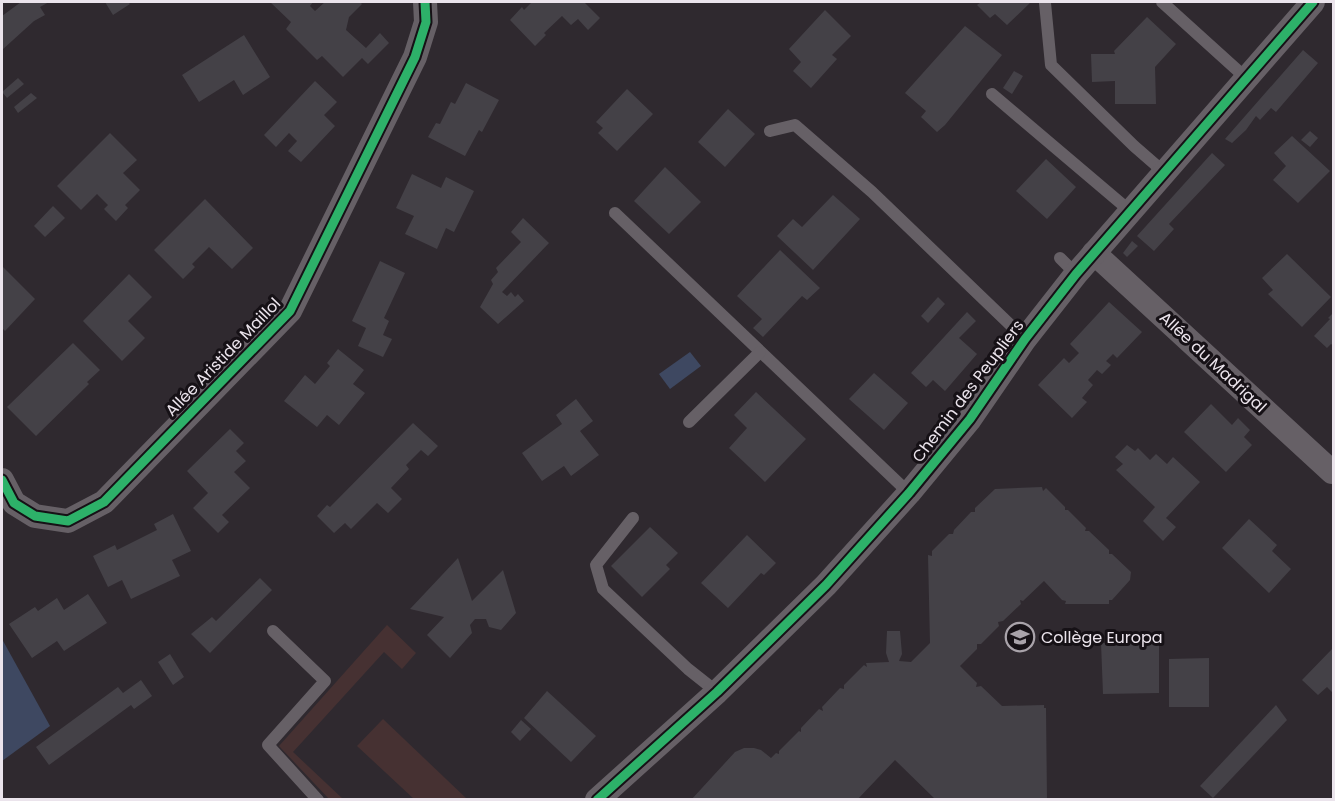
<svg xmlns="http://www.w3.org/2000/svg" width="1335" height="801" viewBox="0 0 1335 801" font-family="Poppins,sans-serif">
  <rect width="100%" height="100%" fill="#2f292f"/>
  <g fill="#463132">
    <path d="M387,625L416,653L402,669L384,652L293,752L343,799H329L279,746Z"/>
    <path d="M383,719L467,799H414L357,746Z"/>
  </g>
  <g fill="#3e4861">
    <path d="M690,352L701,366L670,389L659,374Z"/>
    <path d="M2,639L50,726L2,761Z"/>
  </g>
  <g fill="#444147">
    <path d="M21,2H49L40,7L45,15L34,21L2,50V16Z"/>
    <path d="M105,2H131L129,3L130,4L113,15Z"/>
    <path d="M270,2H313L310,6L315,11L325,2H360L362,4L349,17L346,30L366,48L380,33L389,43L368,64L362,58L343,77L322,56L317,60L286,29L291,22Z"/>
    <path d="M532,2H584L600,18L588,30L578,19L571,25L562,16L544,33L546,35L535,46L510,20L522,7L524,10Z"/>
    <path d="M981,2H1031L1007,25L995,14L990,18L977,5Z"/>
    <path d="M825,10L851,36L832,55L837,59L811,88L793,71L801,62L789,49Z"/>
    <path d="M1147,17L1176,44L1155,67L1156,104H1115V81L1092,82L1091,54H1115L1114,51Z"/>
    <path d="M965,26L1002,55L945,125L937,132L921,117L926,111L905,93Z"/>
    <path d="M244,35L270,77L243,95L234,80L199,102L182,75Z"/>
    <path d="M1303,50L1318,63L1276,112L1271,108L1260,120L1256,116L1246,130L1232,143L1225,139Z"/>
    <path d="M1014,71L1023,76L1012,94L1003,88Z"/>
    <path d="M18,78L24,84L7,98L2,92Z"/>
    <path d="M315,81L337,102L324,115L335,126L301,162L288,151L297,141L289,133L276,147L264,135Z"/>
    <path d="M466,83L499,100L482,132L479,130L465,156L428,137L436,123L440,124L451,102L455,104Z"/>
    <path d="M627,89L653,114L617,151L598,133L603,128L596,122Z"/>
    <path d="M31,93L37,98L18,113L14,107Z"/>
    <path d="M728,109L755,134L725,167L698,142Z"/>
    <path d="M1310,131L1318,138L1310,147L1301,140Z"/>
    <path d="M110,133L137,160L123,173L140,190L125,205L128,208L116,221L104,209L108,205L97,194L81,210L57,186Z"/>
    <path d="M1292,136L1330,171L1298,203L1273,180L1286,166L1274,153Z"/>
    <path d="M1212,153L1225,165L1169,224L1174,229L1154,251L1137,236Z"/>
    <path d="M1046,159L1076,187L1047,219L1016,191Z"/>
    <path d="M665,167L701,202L669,234L634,201Z"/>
    <path d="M412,174L441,188L446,177L474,191L454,232L446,228L437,249L405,234L414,216L396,208Z"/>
    <path d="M833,195L860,219L813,270L777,236L793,219L802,227Z"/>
    <path d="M205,199L253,248L232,269L209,247L192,264L195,267L183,279L154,250Z"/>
    <path d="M53,206L65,218L45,237L34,226Z"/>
    <path d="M523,218L549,243L502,292L507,296L511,292L515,297L518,294L524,301L498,324L480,307L493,284L491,280L498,272L496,268L521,242L511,232Z"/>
    <path d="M1132,241L1138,246L1127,257L1123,253Z"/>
    <path d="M780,250L820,288L807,300L802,296L763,337L753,328L762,319L737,296Z"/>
    <path d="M1287,254L1331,297L1302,327L1268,294L1273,290L1262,278Z"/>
    <path d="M380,261L405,273L384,318L389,321L383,335L392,339L383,357L358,346L366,328L352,321Z"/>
    <path d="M2,266L35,299L5,331L2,328Z"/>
    <path d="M129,274L152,297L128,321L145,338L122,361L83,321Z"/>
    <path d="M938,297L945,304L928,323L921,316Z"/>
    <path d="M1109,302L1142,332L1117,358L1113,354L1106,361L1111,365L1102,374L1097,370L1088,380L1093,385L1082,398L1087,402L1072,418L1038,385L1064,358L1069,363L1079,353L1070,344Z"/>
    <path d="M967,312L976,321L959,338L977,354L945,391L933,380L926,387L911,373Z"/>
    <path d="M1334,312V346L1331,344L1327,348L1314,336L1330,319L1328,318Z"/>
    <path d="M73,343L100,370L87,382L89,384L36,436L7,407Z"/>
    <path d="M338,349L364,370L353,384L365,393L339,425L327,415L317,427L284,401L305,375L315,384L330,366L327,363Z"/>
    <path d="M874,373L908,403L884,430L849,399Z"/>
    <path d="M756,392L806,439L765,482L729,448L747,428L734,415Z"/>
    <path d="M576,399L593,421L580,431L599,455L571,476L564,466L542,481L522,453L562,424L556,415Z"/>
    <path d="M1211,404L1232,425L1238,418L1250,430L1244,437L1252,445L1226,472L1184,432Z"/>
    <path d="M413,423L438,446L428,456L421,450L406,465L409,469L391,488L402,499L388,513L377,503L351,529L345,523L334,533L317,516L327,505L330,507Z"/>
    <path d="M230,429L244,443L236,451L246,461L234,472L250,488L222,515L229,522L218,533L193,508L208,493L187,471Z"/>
    <path d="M1127,445L1135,451L1138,448L1150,460L1156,454L1167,464L1173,457L1200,482L1166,518L1176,527L1163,541L1143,521L1155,507L1116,470L1123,464L1115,457Z"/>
    <path d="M1042,487L1043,491L1046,488L1065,507V510H1068L1086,528L1085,531H1089L1109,550V554H1112L1131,572L1130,580L1112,600H1109V604H1065L1066,601L1062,600L1044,581L1023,601L1020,600L1021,604L1003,621L998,622L999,626L981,644H977V649L960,666L977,683L976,687L981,686L1002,706L1044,705V708H1046L1047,800H936L895,760L857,800H691L735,752L744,748H754L761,750L771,758L776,753L779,754V751L799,731L801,732V728L819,709L823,711L822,707L840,688L844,689V685L864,665L867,667L866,663L889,662L886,653L887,631H900L902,654L899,661L911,662L930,643L928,555L932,556V551L949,534H953L954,530L971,512H975V508L995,489Z"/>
    <path d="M173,514L191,551L172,560L180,576L131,599L122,580L108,587L93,556L115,545L117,550L157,530L154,524Z"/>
    <path d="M1249,519L1277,545L1272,551L1291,569L1269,593L1222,548Z"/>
    <path d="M650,527L678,553L666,565L670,569L642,597L611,566Z"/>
    <path d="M747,535L776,563L764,575L761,573L728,608L701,583Z"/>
    <path d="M458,558L472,601L503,570L516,613L501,630L489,627L486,619H475L470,625L472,633L450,658L427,635L444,617L410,609Z"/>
    <path d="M260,578L272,590L210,653L191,634L212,617L216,621Z"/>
    <path d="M88,594L107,623L64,651L57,641L32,658L9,624L35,607L38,611L57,598L64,610Z"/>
    <path d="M1101,643H1159V693L1103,694Z"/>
    <path d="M1334,647V694L1327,687L1318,695L1302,680Z"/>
    <path d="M170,654L184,677L173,685L158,662Z"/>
    <path d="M1209,658V707H1169V659Z"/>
    <path d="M141,680L152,696L134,709L131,705L49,765L36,747L118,687L123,693Z"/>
    <path d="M547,691L596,736L571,762L524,718Z"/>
    <path d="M1276,705L1287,720L1213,798L1200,786Z"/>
    <path d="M521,720L531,729L520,741L511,732Z"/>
  </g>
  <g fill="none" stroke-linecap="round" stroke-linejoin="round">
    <g stroke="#666066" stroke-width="12">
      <path d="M1162,2L1246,78"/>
      <path d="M1045,3L1051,65L1134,146L1165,173"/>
      <path d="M992,94L1130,211"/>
      <path d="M770,131L795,125L872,192L1025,339"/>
      <path d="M615,213L909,493"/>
      <path d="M1060,258L1076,274"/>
      <path d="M689,422L760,352"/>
      <path d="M633,518L596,565L603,589L688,669L717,692"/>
      <path d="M273,631L325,681L268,745L318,800"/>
    </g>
    <g stroke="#666066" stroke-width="24">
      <path d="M1094,253L1332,472"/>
      <path d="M2,480L14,503L35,516L68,521L104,502L290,311L415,57L426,22L425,2"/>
      <path d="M597,800L717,692L826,585L909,493L970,419L1025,339L1076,274L1313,2"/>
    </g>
    <g stroke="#161116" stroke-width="13">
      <g id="cycleway">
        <path d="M2,480L14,503L35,516L68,521L104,502L290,311L415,57L426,22L425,2"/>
        <path d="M597,800L717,692L826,585L909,493L970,419L1025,339L1076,274L1313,2"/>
      </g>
    </g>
    <use href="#cycleway" stroke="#2db169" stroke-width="9"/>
  </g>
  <defs>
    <g id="school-ring" transform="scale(1.5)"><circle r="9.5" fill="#161116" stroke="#a9a3aa" stroke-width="1.5"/><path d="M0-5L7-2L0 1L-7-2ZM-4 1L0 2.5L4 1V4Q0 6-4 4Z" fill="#a9a3aa"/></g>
  </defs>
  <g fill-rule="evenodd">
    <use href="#school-ring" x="1020" y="637"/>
  </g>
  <g text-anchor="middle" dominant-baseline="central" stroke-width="6" stroke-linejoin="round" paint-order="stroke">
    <g font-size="16" fill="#ebe4ec" stroke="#161116">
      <text transform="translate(223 357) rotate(-46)">Allée Aristide Maillol</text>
      <text transform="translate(1213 362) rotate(43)">Allée du Madrigal</text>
      <text transform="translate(968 391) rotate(-53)">Chemin des Peupliers</text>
    </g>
    <g font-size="16" fill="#ebe4ec" stroke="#161116" text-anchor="start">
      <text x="1041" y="637">Collège Europa</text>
    </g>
  </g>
  <rect width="1335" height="801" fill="none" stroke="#ebe4ec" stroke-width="6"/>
</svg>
